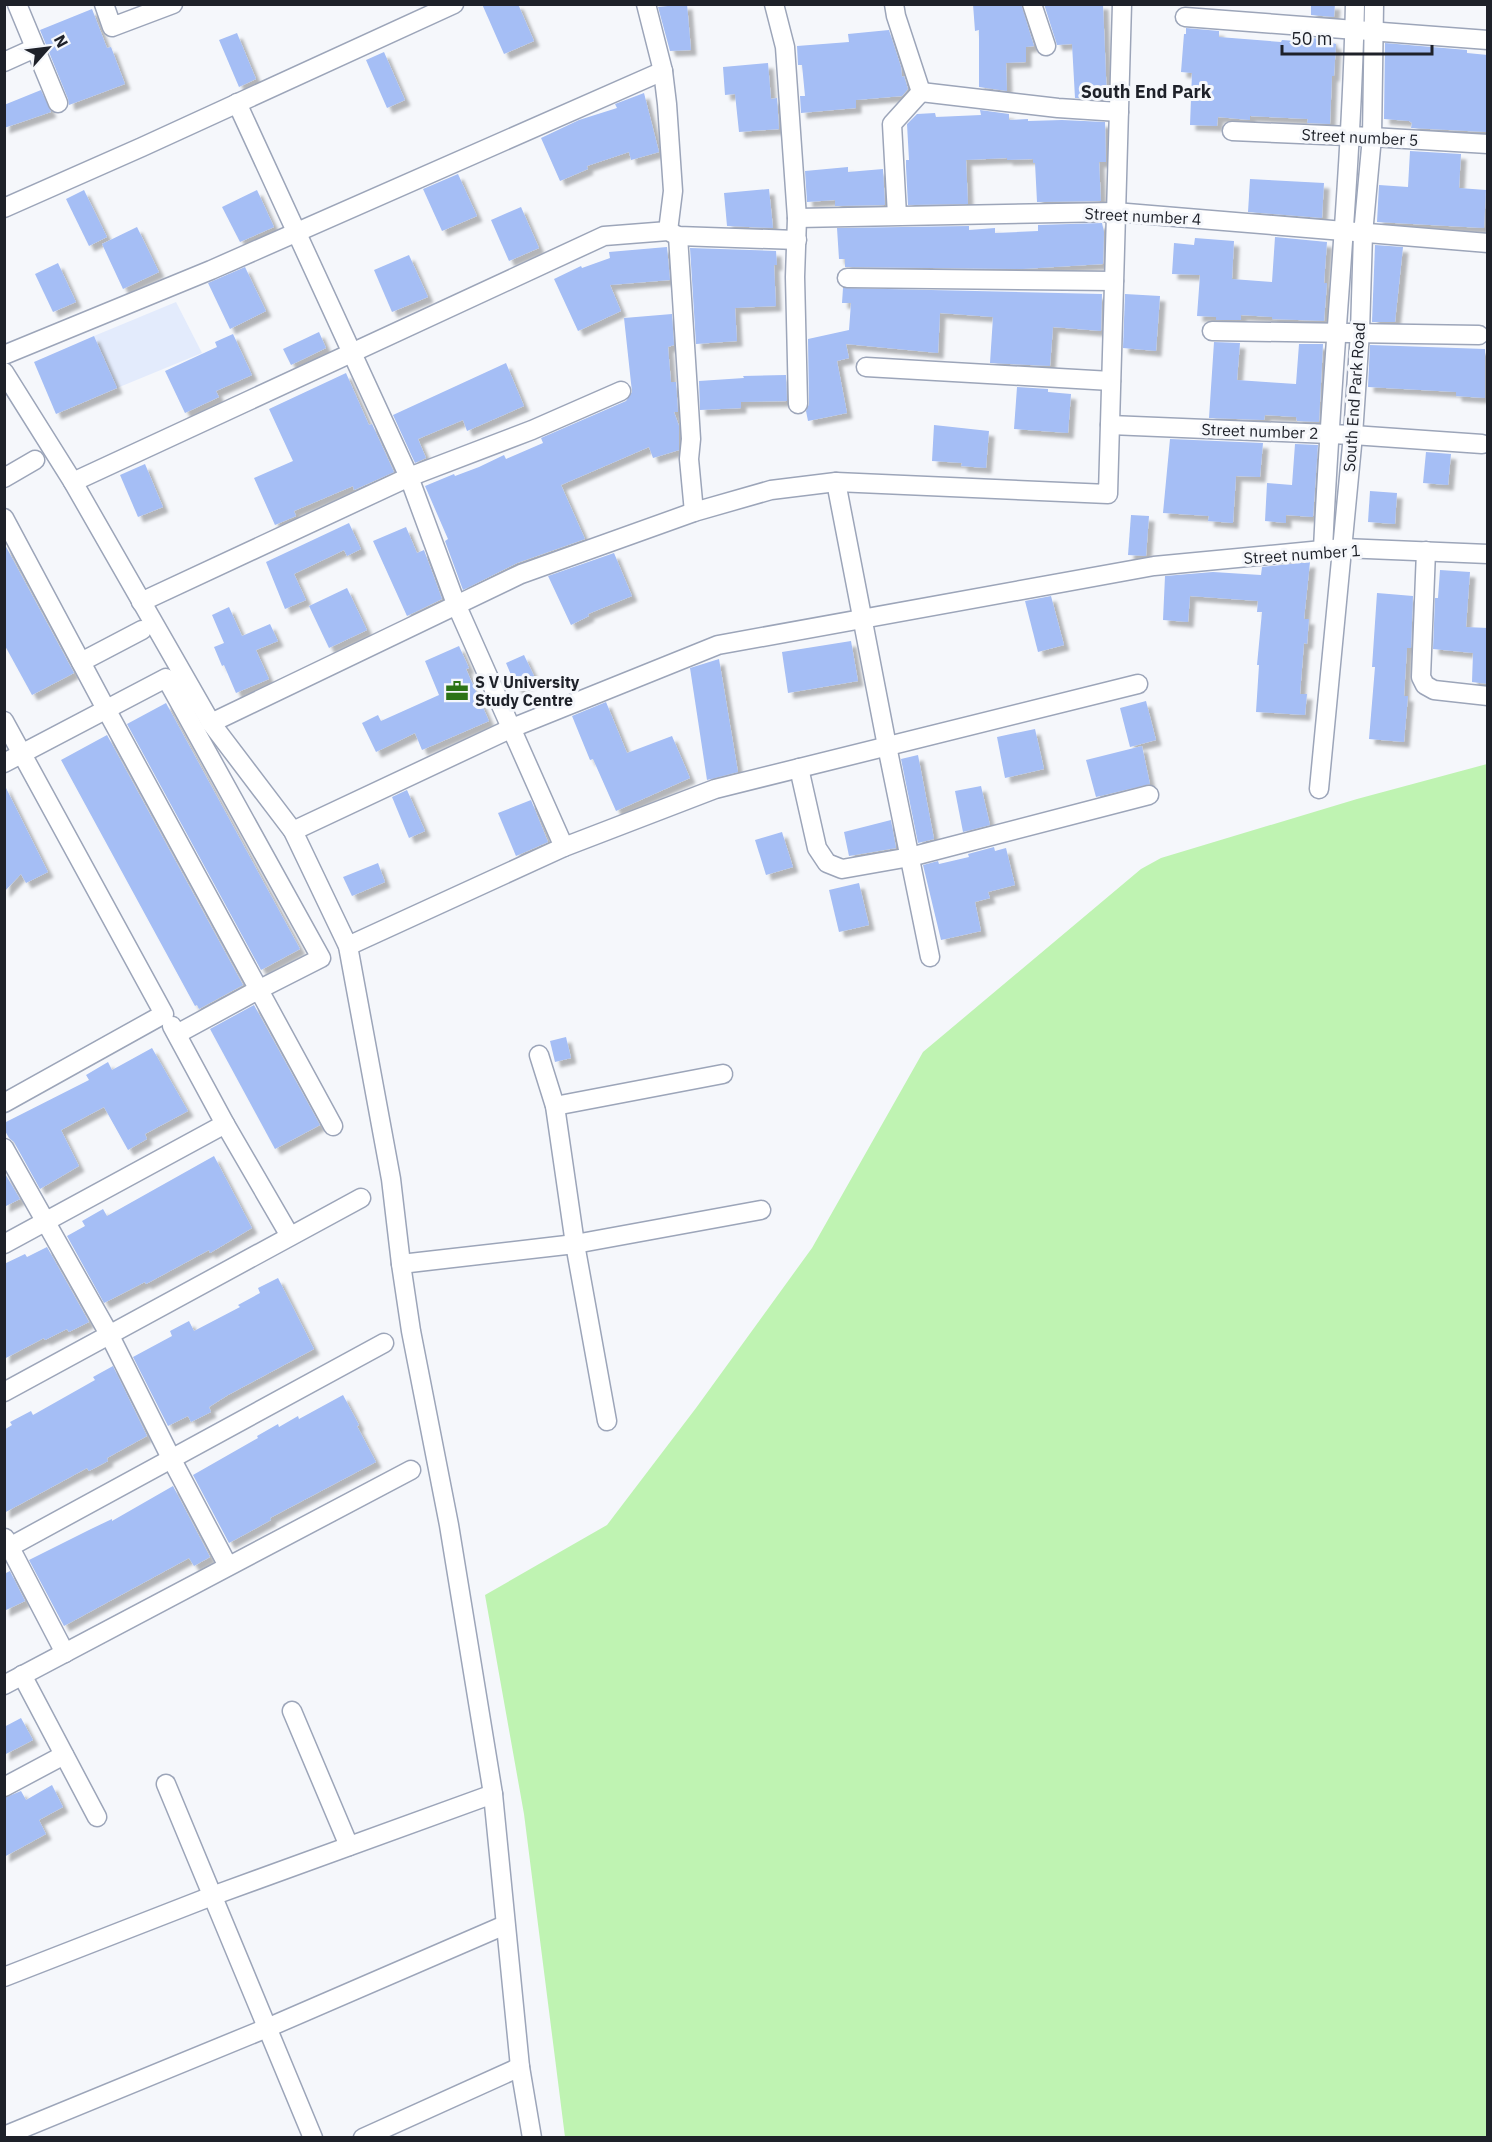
<svg xmlns="http://www.w3.org/2000/svg" width="1492" height="2142" viewBox="0 0 1492 2142" font-family="'IBM Plex Sans',sans-serif">
  <defs>
    <filter id="shadow"><feDropShadow dx="5.5" dy="5.5" stdDeviation="1.5" flood-color="#0004"/></filter>
  </defs>
  <rect width="100%" height="100%" fill="#f5f7fb"/>
  <path fill="#e3ebfc" d="M176,302L202,353L117,388L94,336Z"/>
  <path fill="#bff3b2" d="M1487,764V2137H565L524,1814L485,1595L607,1525L696,1408L812,1248L923,1052L1141,869L1161,858L1357,799Z"/>
  <g fill="#a5bef5" filter="url(#shadow)">
    <path d="M482,4H518L534,41L504,54Z"/>
    <path d="M687,4L691,50L670,51L658,7Z"/>
    <path d="M973,4H1021L1034,46L1026,47V62L1006,63L1007,91L979,87V30L975,31Z"/>
    <path d="M1044,4H1103L1107,100L1075,98L1072,44L1057,45Z"/>
    <path d="M1311,4H1335L1334,17L1311,15Z"/>
    <path d="M92,9L107,48L111,47L125,84L69,105L68,99L40,30Z"/>
    <path d="M1186,28L1219,31V37L1281,42L1282,40L1309,42V38L1332,39V43L1336,44L1334,76H1332L1330,124L1307,123L1308,119L1250,116V120L1218,117L1217,126L1190,125L1192,73L1181,72L1184,34H1186Z"/>
    <path d="M889,30L901,67L902,77L904,76L908,89L902,96L856,100V108L801,113L800,96H805L802,65H798L797,46L849,42L848,34Z"/>
    <path d="M237,33L256,79L239,87L219,40Z"/>
    <path d="M1385,43L1467,50V53L1488,55L1486,132L1411,128L1412,123L1409,121L1384,119Z"/>
    <path d="M384,52L405,100L387,108L366,60Z"/>
    <path d="M768,63L771,99L777,98L779,129L739,132L735,94L725,95L723,67Z"/>
    <path d="M41,90L51,112L4,128V105Z"/>
    <path d="M644,93L659,152L631,160L629,152L587,166L588,169L560,181L541,138L579,120L617,108L615,104Z"/>
    <path d="M980,110L1009,114V120L1028,119V121L1062,120L1105,122L1106,162H1099L1101,201L1037,202L1035,163H1033V159L1007,160V158L966,160L968,204L908,205L906,167V160H909L907,124L917,114L935,113L936,117L981,115Z"/>
    <path d="M1410,151L1461,154L1459,188L1486,190L1484,228L1377,222L1379,185L1408,187Z"/>
    <path d="M848,167V172L883,169L885,205L835,206V200L807,202L805,171Z"/>
    <path d="M458,174L477,216L442,231L423,189Z"/>
    <path d="M1250,179L1324,183L1322,218L1248,212Z"/>
    <path d="M769,189L773,228L727,226L724,193Z"/>
    <path d="M84,190L107,237L89,246L66,199Z"/>
    <path d="M257,190L274,227L240,242L222,207Z"/>
    <path d="M521,207L539,248L509,261L491,220Z"/>
    <path d="M1102,223L1104,232L1103,264L1022,269L845,267V259H839L837,228L969,226V230L995,228V233L1038,231V225Z"/>
    <path d="M137,227L159,272L123,289L102,244Z"/>
    <path d="M1275,237L1327,242L1324,283H1327L1324,321L1272,319V317L1241,315V320H1216V317L1197,316L1200,275L1172,274L1174,243L1194,245L1195,238L1234,241L1232,279L1272,282Z"/>
    <path d="M1375,245L1403,247L1395,322H1372Z"/>
    <path d="M667,247L670,280L610,285L621,311L578,331L554,279L581,266L582,268L610,258L609,252Z"/>
    <path d="M690,248L776,251L777,265H774L776,306L735,308L737,341L696,344Z"/>
    <path d="M409,255L428,297L392,312L374,270Z"/>
    <path d="M58,263L76,302L53,312L35,274Z"/>
    <path d="M245,267L266,311L230,329L208,283Z"/>
    <path d="M843,288L1102,294L1101,331L1053,327L1050,366L990,363L993,317L940,313L938,353L846,344L849,358L837,361L847,413L808,421L806,411L809,404L808,339L849,330L851,303H842Z"/>
    <path d="M1125,294L1160,296L1156,351L1123,348Z"/>
    <path d="M672,314L674,345L668,347L671,382H676L678,412H674L679,426V450L653,458L649,447L561,485L585,539L517,563L463,590L445,541L448,539L425,486L454,474L455,476L479,467L504,455L506,459L543,443L541,438L626,401L632,392L624,318Z"/>
    <path d="M319,332L326,348L291,365L283,349Z"/>
    <path d="M233,334L252,375L216,391L219,397L185,413L165,371L217,347L215,342Z"/>
    <path d="M94,336L117,388L56,414L34,362Z"/>
    <path d="M1214,342L1240,343L1237,380L1296,384L1299,344H1323L1319,422L1297,421L1296,417L1265,415L1264,420L1209,418Z"/>
    <path d="M1370,345L1485,349V398L1456,396V392L1368,387Z"/>
    <path d="M506,363L524,406L467,431L463,420L418,439L426,458L415,463L393,415Z"/>
    <path d="M346,373L369,425L372,424L394,472L354,490L353,486L294,511L296,516L275,525L254,478L293,461L269,409Z"/>
    <path d="M786,375L787,401L741,402V408L700,410L699,381L744,378L743,376Z"/>
    <path d="M1017,387L1048,389V392L1071,394L1068,433L1014,429Z"/>
    <path d="M934,425L989,431L986,468L961,466L962,463L932,461Z"/>
    <path d="M1170,439L1263,443L1260,477L1236,476L1233,523L1208,521L1209,516L1163,513Z"/>
    <path d="M1295,444L1318,445L1313,517L1286,515V523L1265,521L1267,483L1292,485Z"/>
    <path d="M1426,452L1451,454L1448,485L1423,483Z"/>
    <path d="M145,464L163,507L138,517L120,475Z"/>
    <path d="M1370,491L1397,493L1395,524L1368,522Z"/>
    <path d="M1131,515L1149,516L1146,556L1128,555Z"/>
    <path d="M349,523L361,549L347,556L344,550L294,574L306,600L285,609L266,562Z"/>
    <path d="M406,527L417,553L424,550L442,599L407,616L373,541Z"/>
    <path d="M4,543L74,673L32,695L4,644Z"/>
    <path d="M614,553L632,596L588,614L589,616L571,625L548,576Z"/>
    <path d="M1310,562L1304,619H1309L1307,644L1304,643L1300,694H1307L1305,715L1256,712L1259,665H1257L1262,612H1257L1258,601L1190,596L1188,622L1163,620L1165,576L1213,572L1261,575L1262,567Z"/>
    <path d="M1440,570L1470,572L1466,627L1488,628V684L1472,682L1473,653L1433,649L1435,598H1438Z"/>
    <path d="M347,588L367,630L329,648L309,606Z"/>
    <path d="M1377,593L1413,596L1411,648H1407L1404,696H1408L1404,742L1369,739L1375,667H1372Z"/>
    <path d="M1051,596L1064,645L1038,652L1025,601Z"/>
    <path d="M229,607L242,636L270,624L278,641L256,650L269,679L236,693L224,665L222,666L214,647L224,643L212,615Z"/>
    <path d="M851,641L858,681L788,693L782,652Z"/>
    <path d="M459,646L469,668L466,669L489,721L422,750L415,733L376,752L362,723L378,715L381,721L439,695L425,661Z"/>
    <path d="M524,655L536,680L517,689L506,663Z"/>
    <path d="M719,659L738,772L707,780L690,668Z"/>
    <path d="M1146,701L1156,740L1130,747L1120,708Z"/>
    <path d="M606,702L627,753L672,736L690,778L616,811L593,759L590,760L572,716Z"/>
    <path d="M166,703L300,949L261,970L127,724Z"/>
    <path d="M1035,729L1044,769L1005,778L997,737Z"/>
    <path d="M107,735L243,985L199,1009L197,1005L195,1006L61,760Z"/>
    <path d="M1142,746L1150,784L1096,797L1086,760Z"/>
    <path d="M918,755L934,839L918,843L901,759Z"/>
    <path d="M4,784L48,872L26,883L21,874L4,892Z"/>
    <path d="M981,786L990,825L963,832L955,791Z"/>
    <path d="M407,790L425,831L409,838L392,797Z"/>
    <path d="M531,800L548,842L516,856L498,813Z"/>
    <path d="M891,820L896,848L849,856L844,832Z"/>
    <path d="M782,832L793,867L766,875L755,840Z"/>
    <path d="M994,847L995,851L1006,848L1015,885L988,892L990,898L975,902L981,931L941,940L923,865L938,861L939,864L969,857L968,854Z"/>
    <path d="M378,863L385,882L352,896L343,877Z"/>
    <path d="M859,883L869,925L839,932L829,890Z"/>
    <path d="M254,1005L320,1125L275,1149L210,1029Z"/>
    <path d="M566,1037L571,1058L555,1062L550,1041Z"/>
    <path d="M152,1048L188,1111L145,1134L147,1139L128,1150L104,1107L61,1130L79,1166L40,1189L14,1142L9,1138L4,1129V1123L89,1080L86,1075L108,1062L112,1070Z"/>
    <path d="M214,1156L252,1228L210,1253L209,1250L146,1284L145,1282L104,1303L67,1236L85,1226L82,1221L103,1209L107,1216Z"/>
    <path d="M4,1172L20,1199L4,1207Z"/>
    <path d="M47,1247L89,1322L69,1332L67,1329L45,1340L44,1338L4,1359V1264L25,1254L27,1257Z"/>
    <path d="M278,1278L314,1349L228,1395L209,1407L211,1412L191,1422L188,1416L168,1426L133,1357L172,1336L170,1331L189,1321L194,1331L240,1307L238,1305L260,1293L258,1288Z"/>
    <path d="M113,1366L147,1436L107,1458L108,1461L89,1471L87,1468L4,1513V1430L12,1425L10,1422L31,1411L33,1415L95,1380L93,1377Z"/>
    <path d="M343,1395L359,1425L357,1426L376,1462L270,1518L271,1520L229,1543L193,1475L258,1438L257,1436L278,1424L279,1427L298,1416L299,1419Z"/>
    <path d="M173,1486L210,1557L194,1566L189,1558L64,1626L29,1560L91,1529L112,1519V1521Z"/>
    <path d="M10,1571L25,1601L4,1611V1574Z"/>
    <path d="M21,1718L33,1740L4,1755V1727Z"/>
    <path d="M52,1785L63,1807L39,1820L46,1834L4,1857V1798L21,1791L26,1800Z"/>
  </g>
  <g fill="none" stroke-linecap="round" stroke-linejoin="round">
    <g stroke="#9ca5b9" stroke-width="21">
      <g id="street">
        <path d="M17,4L58,103"/>
        <path d="M104,4L112,27L173,4"/>
        <path d="M646,4L663,71L667,104L673,191L668,231"/>
        <path d="M774,4L785,47L797,218L795,277L798,404"/>
        <path d="M894,4L896,16L921,92L892,124L897,215"/>
        <path d="M1032,4L1046,46"/>
        <path d="M1185,17L1488,40"/>
        <path d="M4,62L35,48"/>
        <path d="M921,92L1058,108L1119,112"/>
        <path d="M237,103L409,477L456,604L564,847"/>
        <path d="M1232,131L1372,137L1488,144"/>
        <path d="M4,208L142,147L454,4"/>
        <path d="M797,218L1115,212L1488,243"/>
        <path d="M678,236L691,439L689,459L694,512"/>
        <path d="M847,278L1114,281"/>
        <path d="M1212,331L1479,335"/>
        <path d="M4,355L211,270L663,71"/>
        <path d="M866,367L1111,381"/>
        <path d="M4,372L73,482L211,723L293,831L348,946L391,1179L401,1264L411,1331L449,1525L493,1794L520,2067L532,2138"/>
        <path d="M1110,425L1353,435L1482,444"/>
        <path d="M4,478L35,460"/>
        <path d="M73,482L604,236L668,231L678,236L797,240"/>
        <path d="M836,482L887,746L930,957"/>
        <path d="M4,518L106,709L333,1126"/>
        <path d="M1323,550C1331,368 1351,187 1355,4"/>
        <path d="M1426,551L1421,677L1425,685L1434,690L1488,696"/>
        <path d="M141,602L409,477L532,430L621,391"/>
        <path d="M81,662L142,630"/>
        <path d="M4,721L164,1014L4,1103"/>
        <path d="M211,723L521,574L694,512L771,490L836,482L1108,494L1122,4"/>
        <path d="M4,763L166,678L321,958L258,990L177,1034"/>
        <path d="M799,768L817,848L827,863L842,869L910,857L1149,795"/>
        <path d="M1319,789L1353,435L1360,332L1363,234L1372,137L1374,4"/>
        <path d="M293,831L512,728L718,645L1154,566L1343,548L1488,554"/>
        <path d="M348,946L564,847L715,789L1138,684"/>
        <path d="M539,1055L555,1106L575,1244L607,1421"/>
        <path d="M555,1106L723,1074"/>
        <path d="M225,1124L290,1236"/>
        <path d="M4,1148L109,1334L172,1460L228,1566"/>
        <path d="M4,1244L225,1124L172,1026"/>
        <path d="M401,1264L575,1244L761,1210"/>
        <path d="M4,1392L361,1198"/>
        <path d="M5,1538L65,1653"/>
        <path d="M4,1550L384,1343"/>
        <path d="M22,1675L97,1817"/>
        <path d="M4,1685L411,1470"/>
        <path d="M292,1711L349,1846"/>
        <path d="M166,1784L313,2138"/>
        <path d="M4,1787L64,1755"/>
        <path d="M4,1977L212,1896L493,1794"/>
        <path d="M4,2136L267,2028L505,1925"/>
        <path d="M363,2138L520,2067"/>
      </g>
    </g>
    <use href="#street" stroke="#fff" stroke-width="18"/>
  </g>
  <defs>
    <g id="office-bare" transform="scale(1.8)"><path d="M-6-3h4V-5.5h4V-3h4V5H-6ZM-1-4.5V-3h2v-1.5ZM-6 0V1H6V0Z" fill="#2c7316" stroke="#f5f7fb" stroke-width="2.5" paint-order="stroke"/></g>
  </defs>
  <g fill-rule="evenodd">
    <use href="#office-bare" x="457" y="691"/>
  </g>
  <g text-anchor="middle" dominant-baseline="central" stroke-width="6" stroke-linejoin="round" paint-order="stroke">
    <g font-size="16" fill="#1e2129" stroke="#f5f7fb">
      <text transform="translate(1360 137) rotate(3)">Street number 5</text>
      <text transform="translate(1143 216) rotate(3)">Street number 4</text>
      <text transform="translate(1354 397) rotate(-86)">South End Park Road</text>
      <text transform="translate(1260 431) rotate(2)">Street number 2</text>
      <text transform="translate(1302 554) rotate(-4)">Street number 1</text>
    </g>
    <g font-size="16" font-weight="bold" fill="#1e2129" stroke="#f5f7fb" text-anchor="start">
      <text x="475" y="682">S V University<tspan x="475" dy="18">Study Centre</tspan></text>
    </g>
    <g font-size="18" font-weight="bold" fill="#1e2129" stroke="#f5f7fb">
      <text x="1146" y="91">South End Park</text>
    </g>
  </g>
  <rect width="1492" height="2142" fill="none" stroke="#1e2129" stroke-width="12"/>
  <g transform="translate(48 48) rotate(62)" stroke="#f5f7fb" stroke-width="4.5" paint-order="stroke">
  <path d="M0-4.5L10 22L0 15L-10 22Z" fill="#1e2129"/>
  <text y="-9" font-size="16" font-weight="bold" text-anchor="middle" fill="#1e2129">N</text>
  </g>
  <path d="M1282 45v9h150v-9" fill="none" stroke="#1e2129" stroke-width="3"/>
  <text x="1291" y="45" font-size="18" fill="#1e2129" stroke="#f5f7fb" stroke-width="4.5" paint-order="stroke">50 m</text>
</svg>
